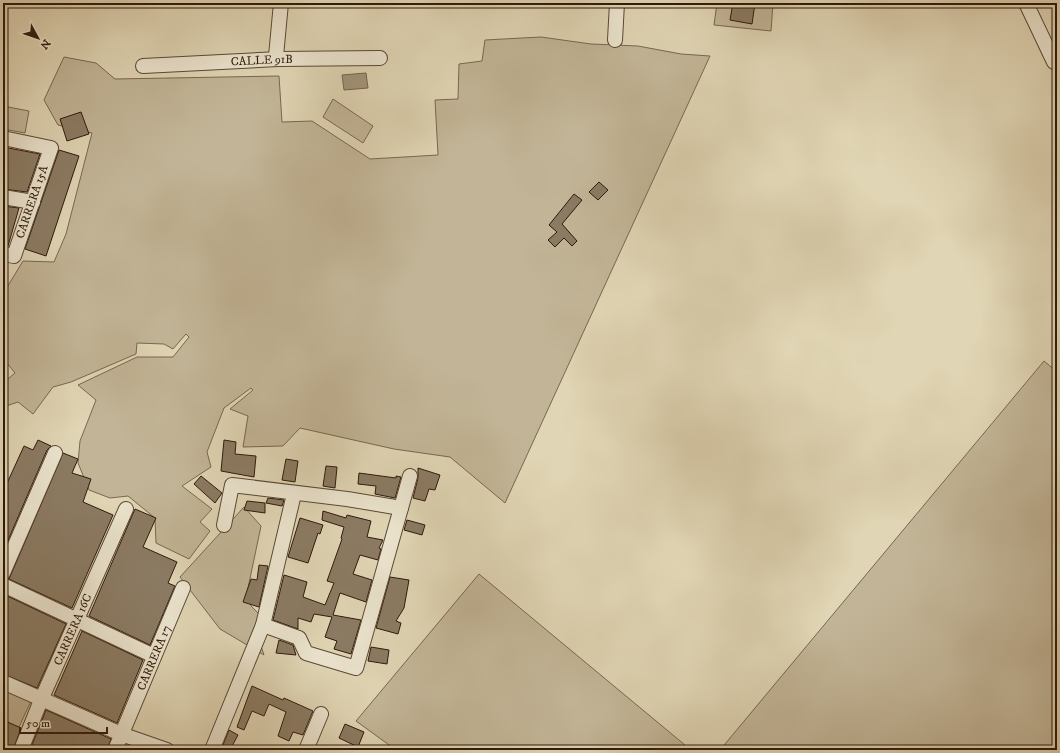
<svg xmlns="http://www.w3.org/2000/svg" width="1060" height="753" viewBox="0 0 1060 753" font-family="'IM FELL DW Pica',serif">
  <rect width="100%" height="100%" fill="#e0d5b4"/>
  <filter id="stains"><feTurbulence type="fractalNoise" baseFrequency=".005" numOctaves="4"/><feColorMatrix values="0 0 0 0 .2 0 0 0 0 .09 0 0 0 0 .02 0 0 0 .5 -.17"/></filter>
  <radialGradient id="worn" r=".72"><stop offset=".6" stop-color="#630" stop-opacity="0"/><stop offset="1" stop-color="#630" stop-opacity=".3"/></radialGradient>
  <g fill="#c2b597" stroke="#786751">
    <path d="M717,3H773L771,31L714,25Z"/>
    <path d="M541,37L591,44L638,46L681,54L710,56L505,503L450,457L394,449L300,428L283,446L243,447L248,416L230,409L253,390L251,388L224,408L207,452L211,467L182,486L212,509L200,522L210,531L189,559L156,543L155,518L128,496L110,498L89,490L78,463L80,441L96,400L78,385L137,357H173L189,337L186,334L173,349L164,344L137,343L136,354L71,382L53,387L33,414L18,402L3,407V383L15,373L3,358V294L23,261L54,262L66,234L92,133L58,125L44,100L64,57L96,63L115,79L279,76L282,122L312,121L370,159L438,155L435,100L458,99L459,64L482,61L485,40Z"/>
    <path d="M333,99L373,126L363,143L323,117Z"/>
    <path d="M3,106L29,111L25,133L3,129Z"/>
    <path d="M1044,361L1057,372V750H720Z"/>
    <path d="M244,507L261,526L248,588L251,606L261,616L257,634L264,655L220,629L180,577Z"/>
    <path d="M479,574L691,750H396L356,721Z"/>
    <path d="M3,689L31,701L19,727L3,720Z"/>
  </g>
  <path fill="#a3957b" stroke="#74634e" d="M366,73L368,88L344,90L342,75Z"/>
  <g fill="#8b7b63" stroke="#2e190b">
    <path d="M733,3H755L752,24L730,20Z"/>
    <path d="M81,112L89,134L67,141L60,119Z"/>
    <path d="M3,147L40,154L27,192L3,189Z"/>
    <path d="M59,150L79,156L46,256L25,249Z"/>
    <path d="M599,182L608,190L598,200L589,192Z"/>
    <path d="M574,194L582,200L562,224L577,241L572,246L564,238L555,247L548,240L557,232L549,225Z"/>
    <path d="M3,206L19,208L8,246H3Z"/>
    <path d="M38,440L51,446L47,450L3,552V492L24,446L33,450Z"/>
    <path d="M224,440L236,442L235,454L256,456L254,477L221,471Z"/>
    <path d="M63,453L78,459L72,473L91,479L83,502L113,515L72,608L9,579Z"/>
    <path d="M286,459L298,461L295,482L282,480Z"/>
    <path d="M326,466L337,467L335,488L323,486Z"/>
    <path d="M418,468L440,475L435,490L429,489L425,501L413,498L418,478Z"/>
    <path d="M359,473L396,478V476L401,477L395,498L375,494L376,486L358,484Z"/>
    <path d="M201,476L222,493L215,503L194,484Z"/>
    <path d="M268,498L284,500L282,506L266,503Z"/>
    <path d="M247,501L265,503V513L244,510Z"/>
    <path d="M135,509L156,518L143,547L177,562L168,583L175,586L150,645L89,616Z"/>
    <path d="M323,511L346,518L347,515L371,521L367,537L383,540L379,548L381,549L378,560L360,555L353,574L372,580L366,602L340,593L333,615L361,620L351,654L334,649L337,641L325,637L332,617L314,614L311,622L298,618V629L273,620L284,575L307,582L303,597L325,605L334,583L327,581L342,539L341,538L344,527L322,520Z"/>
    <path d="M300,518L323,525L320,534L318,533L308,563L288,557Z"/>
    <path d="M407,520L425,525L422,535L404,530Z"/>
    <path d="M259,565L268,566L259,607L243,602L251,579L257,580Z"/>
    <path d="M390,577L409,580L404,608L396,621L401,623L398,634L376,628Z"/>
    <path d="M3,594L66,624L37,688L3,674Z"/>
    <path d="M82,631L143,660L117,723L54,695Z"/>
    <path d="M279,640L293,645L296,655L276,653Z"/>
    <path d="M371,647L389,650L387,664L368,661Z"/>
    <path d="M252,686L283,700L284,698L313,711L303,735L293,732L289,741L278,736L286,712L269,704L264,716L252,711L244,730L237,727Z"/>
    <path d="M46,710L111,739L107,750H30Z"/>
    <path d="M5,721L21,728L13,750H3V726Z"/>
    <path d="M345,724L364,732L358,747L339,738Z"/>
    <path d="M229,730L238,735L230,750H221Z"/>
  </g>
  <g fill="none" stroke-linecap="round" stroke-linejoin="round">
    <g stroke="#5a4835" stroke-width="16">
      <g id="street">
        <path d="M1026,3L1054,62"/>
        <path d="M615,40L617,3"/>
        <path d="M278,59L276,56L281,3"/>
        <path id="s1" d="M143,66L278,59L380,58"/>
        <path d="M3,138L51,148L14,256L3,254"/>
        <path d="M3,197L33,202"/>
        <path d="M224,525L232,485L347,499L401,508"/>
        <path d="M3,573L55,453"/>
        <path d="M3,585L154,656"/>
        <path d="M263,625L299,638L306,653L356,668L410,476"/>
        <path d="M3,682L121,734L167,750"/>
        <path id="s2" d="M21,750L41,700L126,509"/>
        <path id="s3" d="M115,750L183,588"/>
        <path d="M212,750L263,625L294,494"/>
        <path d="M306,750L321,714"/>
      </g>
    </g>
    <use href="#street" stroke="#ebe4ce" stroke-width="14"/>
  </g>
  <g text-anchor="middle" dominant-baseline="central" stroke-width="3" stroke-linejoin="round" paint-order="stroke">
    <g font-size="12" fill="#2e190b" stroke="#ebe4ce">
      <text stroke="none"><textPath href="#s1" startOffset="119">CALLE 91B</textPath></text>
      <text transform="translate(32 202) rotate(-71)">CARRERA 15A</text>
      <text stroke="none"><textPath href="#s2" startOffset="131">CARRERA 16C</textPath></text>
      <text stroke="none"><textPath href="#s3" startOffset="100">CARRERA 17</textPath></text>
    </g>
  </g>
  <rect width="1060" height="753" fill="none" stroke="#e0d5b4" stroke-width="16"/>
  <rect x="4" y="4" width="1052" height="745" fill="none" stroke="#2e190b" stroke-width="2"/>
  <rect x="8" y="8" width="1044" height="737" fill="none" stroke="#2e190b"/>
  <g transform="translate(38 38) rotate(130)" stroke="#ebe4ce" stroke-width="3" paint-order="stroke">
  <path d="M0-3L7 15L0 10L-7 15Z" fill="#2e190b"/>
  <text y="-6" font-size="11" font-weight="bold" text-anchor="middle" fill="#2e190b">N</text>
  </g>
  <path d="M20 727v6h87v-6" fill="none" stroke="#2e190b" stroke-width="2"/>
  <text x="26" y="727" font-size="12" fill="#2e190b" stroke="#ebe4ce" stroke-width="3" paint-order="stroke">50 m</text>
  <rect width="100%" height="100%" filter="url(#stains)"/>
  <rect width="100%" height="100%" fill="url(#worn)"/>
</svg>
